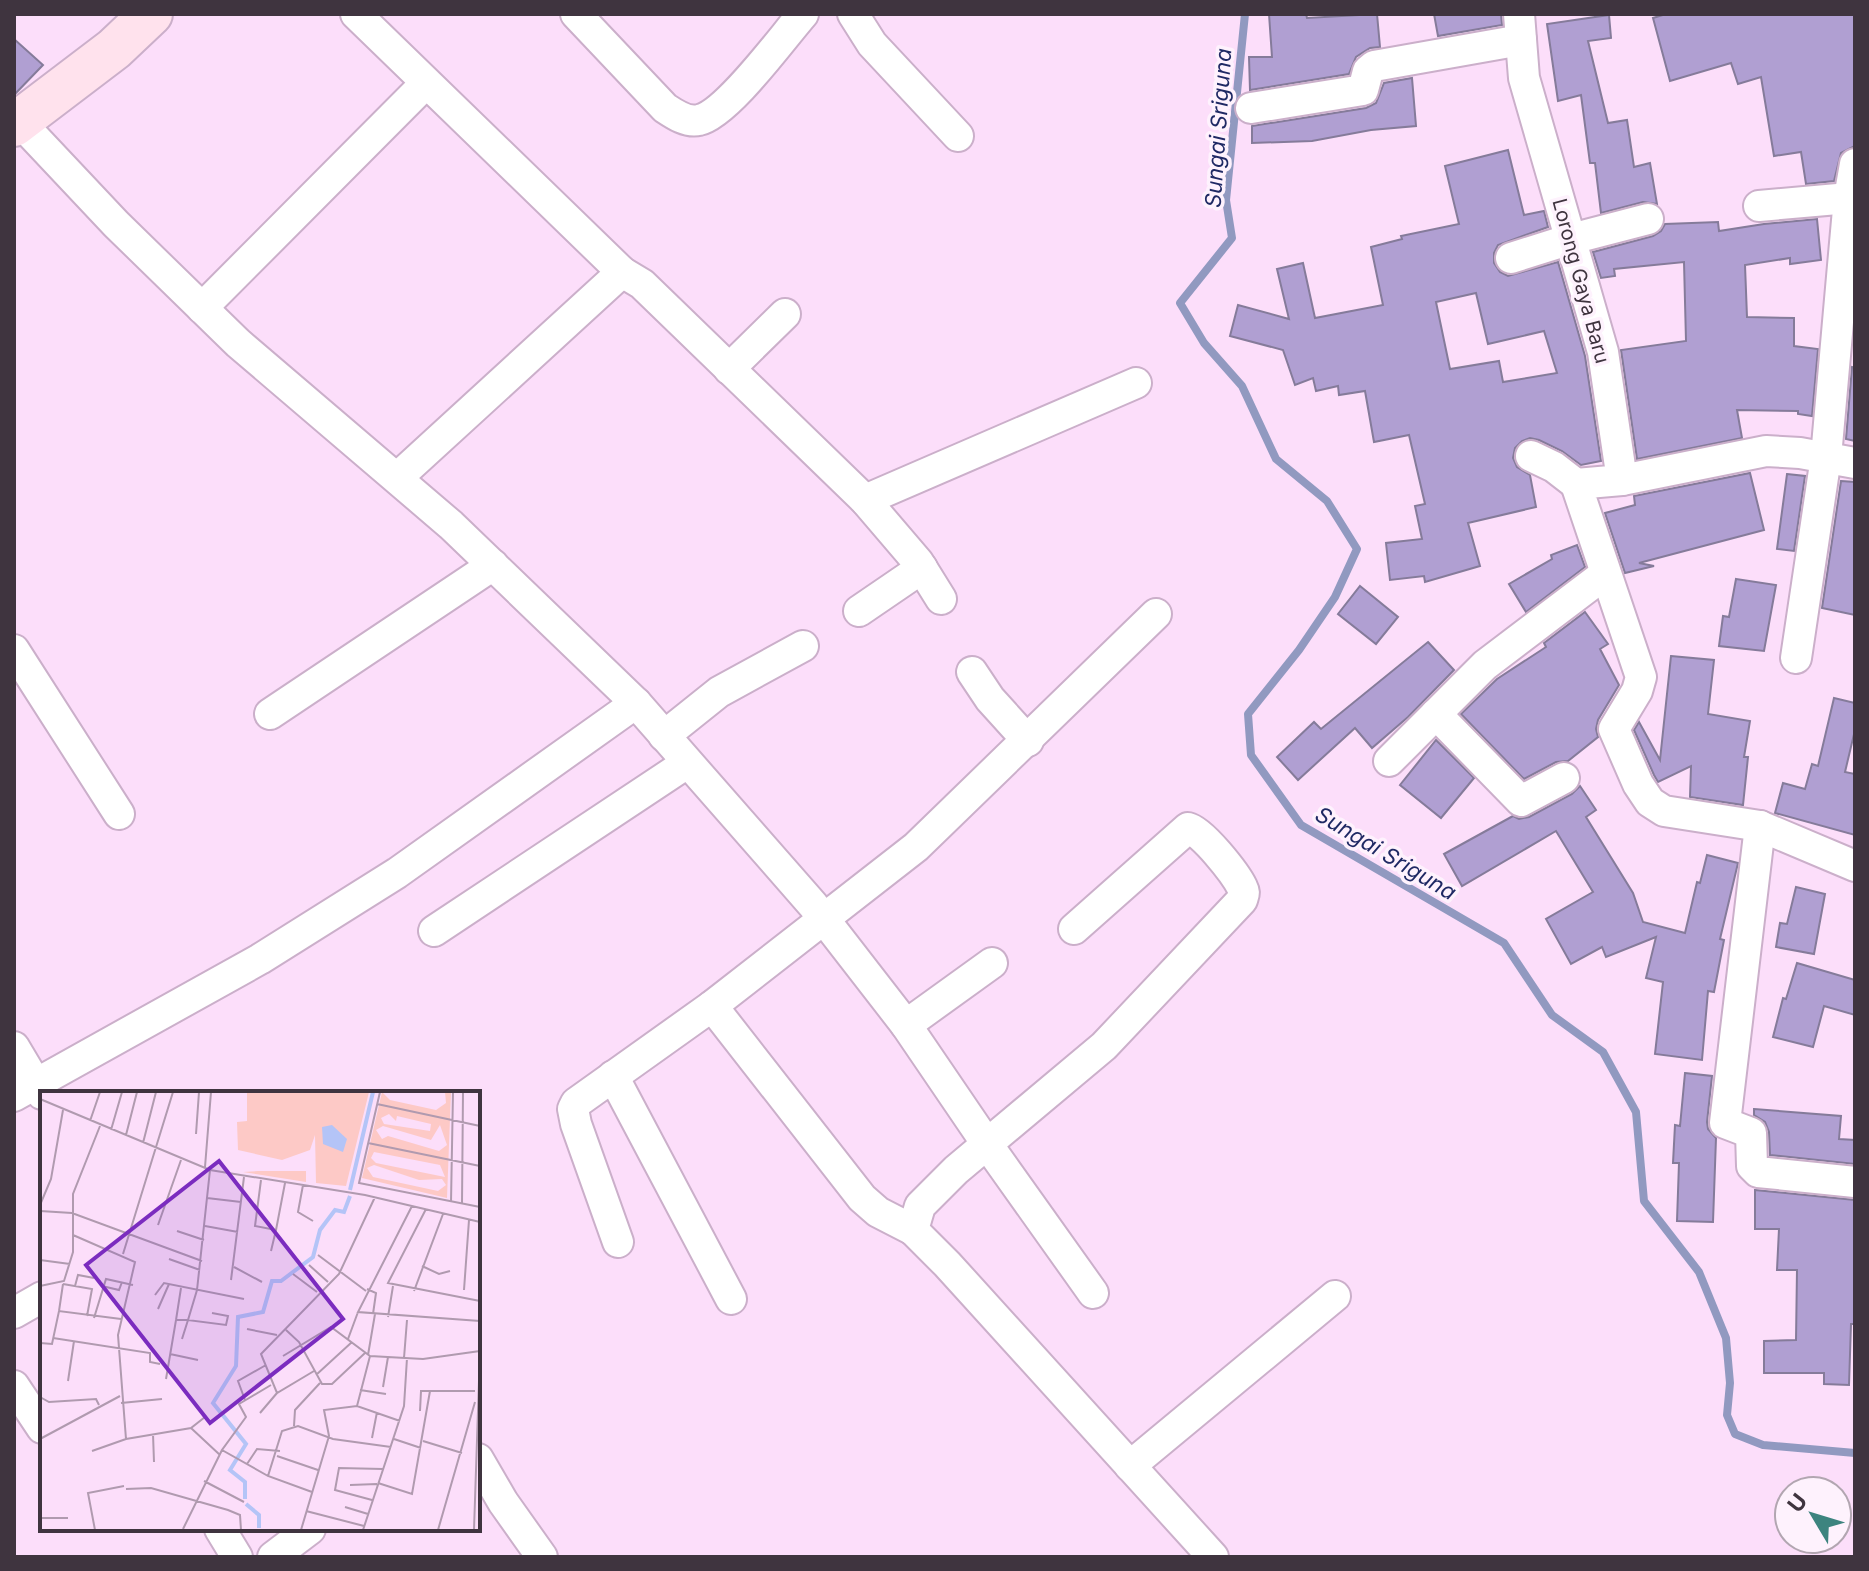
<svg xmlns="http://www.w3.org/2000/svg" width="1869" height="1571" viewBox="0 0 1869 1571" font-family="Inter,sans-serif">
  <rect width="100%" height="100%" fill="#fcdefa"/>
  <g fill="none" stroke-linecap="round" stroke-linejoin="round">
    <path stroke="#9199c0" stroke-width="8" d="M1245,14L1226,200L1232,238L1180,303L1204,343L1242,386L1276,459L1327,501L1357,549L1335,597L1299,650L1248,714L1251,755L1301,825L1504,943L1552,1015L1603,1052L1636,1112L1644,1201L1699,1272L1726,1338L1730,1383L1727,1415L1735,1434L1763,1445L1855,1453"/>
  </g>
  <g fill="#b09fd2" stroke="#857b9a" stroke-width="2" fill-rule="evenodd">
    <path d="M1269,14H1306L1307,18L1377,14L1380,47L1370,48L1356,57L1349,74L1250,90L1249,57H1272Z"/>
    <path d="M1434,14H1501L1502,25L1438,36Z"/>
    <path d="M1666,14H1855V146L1841,153L1834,181L1806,184L1801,152L1774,156L1761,77L1738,84L1731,63L1670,81L1653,18Z"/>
    <path d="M1609,15L1611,38L1588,41L1608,123L1627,120L1634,167L1650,163L1657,204L1643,202L1601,213L1595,163H1590L1581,95L1558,101L1547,24Z"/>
    <path d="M14,39L43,65L14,95Z"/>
    <path d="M1412,78L1416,126L1371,130L1312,141L1252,143V126L1366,108L1376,103L1384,83Z"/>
    <path d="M1508,150L1524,215L1544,211L1548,227L1498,245L1494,253V263L1500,272L1508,276L1558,262L1585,356L1601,461L1581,465L1562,451L1539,440L1530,438L1522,441L1515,448L1513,458L1517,467L1530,475L1536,507L1468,523L1480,566L1425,582L1424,576L1390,580L1386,543L1422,539L1415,506L1425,504L1409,435L1374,442L1365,391L1339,395L1338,386L1316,391L1313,378L1295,385L1283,350L1230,336L1238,305L1289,319L1277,269L1303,263L1315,318L1383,305L1371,247L1402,239L1401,236L1459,224L1445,166ZM1476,293L1488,344L1544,331L1557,373L1503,382L1499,361L1450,369L1436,302Z"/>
    <path d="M1817,219L1821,260L1790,264V258L1745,265L1747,317L1794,318V346L1818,349L1812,416L1798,414V411L1737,410L1742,438L1637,459L1621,350L1686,341L1684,262L1614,269L1615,276L1601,278L1593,252L1653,236L1661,231L1665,224L1718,222L1719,231L1764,224Z"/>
    <path d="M1852,367L1855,368V441L1846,439Z"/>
    <path d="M1750,473L1764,530L1639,563L1654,566L1625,573L1605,513L1635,505L1634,496Z"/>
    <path d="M1787,474L1805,476L1794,551L1777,549Z"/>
    <path d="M1841,481L1855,482V615L1822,608Z"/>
    <path d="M1577,545L1585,567L1526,612L1509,584L1552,559L1551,555Z"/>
    <path d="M1736,579L1776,585L1764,651L1719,646L1723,616L1729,617Z"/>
    <path d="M1360,586L1398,617L1376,644L1338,614Z"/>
    <path d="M1585,612L1608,644L1600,649L1619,685L1598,720L1596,729L1598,737L1568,761L1556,762L1524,779L1461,714L1497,679L1546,647L1544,643Z"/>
    <path d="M1428,642L1454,670L1408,717L1372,748L1355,728L1298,780L1277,757L1314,722L1321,729Z"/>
    <path d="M1671,656L1714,660L1708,714L1750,721L1744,757H1748L1743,805L1690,797L1691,766L1658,782L1654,775L1634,730L1639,722L1660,760Z"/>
    <path d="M1834,698L1855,703V730L1845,772L1855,774V835L1775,813L1783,783L1805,789L1812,764L1818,766Z"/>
    <path d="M1436,740L1474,778L1441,818L1400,785Z"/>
    <path d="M1580,786L1596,810L1586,817L1633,893L1643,922L1685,933L1697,882L1700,883L1707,855L1738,863L1720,939L1724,940L1714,992L1708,991L1702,1060L1655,1054L1663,982L1646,978L1656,937L1606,957L1602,947L1571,964L1546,919L1593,892L1556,831L1462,886L1444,854L1513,816L1519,819L1529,817L1572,794Z"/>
    <path d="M1796,887L1825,894L1814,954L1776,947L1780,923L1787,924Z"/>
    <path d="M1797,963L1855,980V1015L1824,1006L1813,1047L1773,1037L1783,998L1786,999Z"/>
    <path d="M1685,1073L1712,1076L1707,1122L1708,1129L1716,1138L1713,1222L1677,1221L1679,1163H1673L1675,1125L1680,1126Z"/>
    <path d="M1754,1109L1841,1116L1839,1139L1855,1140V1164L1770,1155L1769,1132L1765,1122L1754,1115Z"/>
    <path d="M1755,1190L1855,1200V1324H1851L1849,1385L1824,1384V1373H1764V1341L1796,1340L1797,1270H1777L1779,1229H1755Z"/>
  </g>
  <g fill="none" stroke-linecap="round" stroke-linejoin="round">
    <g stroke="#cbafca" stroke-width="34">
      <g id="street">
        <path d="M356,14L622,272L642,284L865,500L918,562L941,599"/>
        <path d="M576,14L665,108C674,114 687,123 699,120C727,114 782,38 803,14"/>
        <path d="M853,14L872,44L958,136"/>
        <path d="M1519,14L1524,78L1603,352L1622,480L1576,484L1641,677L1637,691L1614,729L1638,784L1650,802L1664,811L1760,826L1855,866"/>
        <path d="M1251,108L1363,90L1368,71L1374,66L1521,40"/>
        <path d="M19,121L116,224L238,343L451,525L636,703L813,905L906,1025L987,1144L956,1170L920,1206L913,1230L947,1264L1213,1557"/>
        <path d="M1759,206L1849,198"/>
        <path d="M1511,258L1571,239L1648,219"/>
        <path d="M202,308L426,83"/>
        <path d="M729,369L785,314"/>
        <path d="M1531,456L1554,467L1576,484"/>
        <path d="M397,478L622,272"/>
        <path d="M1622,480L1766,451L1800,453L1855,463"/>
        <path d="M865,500L1136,383"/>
        <path d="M859,611L922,568"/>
        <path d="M14,650L119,814"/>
        <path d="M1796,658L1826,457L1849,198L1855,164"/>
        <path d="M972,672L990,699L1028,741"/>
        <path d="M270,714L493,565"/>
        <path d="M1436,714L1521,801L1564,778"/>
        <path d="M664,736L719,692L803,646"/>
        <path d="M1389,761L1485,665L1605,574"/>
        <path d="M1760,826L1725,1123L1751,1133L1752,1166L1758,1172L1855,1182"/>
        <path d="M1074,929L1188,828C1202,831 1235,873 1242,887C1245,893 1244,893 1242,900L1104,1046L987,1144L1093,1293"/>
        <path d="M434,931L687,763"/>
        <path d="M712,1006L862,1198L878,1212L913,1230"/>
        <path d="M906,1025L992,963"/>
        <path d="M14,1047L42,1094"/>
        <path d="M613,1076L731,1299"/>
        <path d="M14,1096L260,959L397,873L636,703"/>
        <path d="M618,1242L576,1124L573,1109L576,1103L712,1006L916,847L1156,614"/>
        <path d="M14,1313L42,1297"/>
        <path d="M14,1386L42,1428"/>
        <path d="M478,1459L503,1502L542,1557"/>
        <path d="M1130,1466L1335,1296"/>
        <path d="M220,1529L237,1557"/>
        <path d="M273,1557L310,1529"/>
      </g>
    </g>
    <g stroke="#cbafca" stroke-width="46">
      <path id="secondary" d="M14,125L114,49L151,14"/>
    </g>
    <use href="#street" stroke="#fff" stroke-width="30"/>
    <use href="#secondary" stroke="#ffe2ed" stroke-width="42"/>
  </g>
  <g text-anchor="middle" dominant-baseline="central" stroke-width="7" stroke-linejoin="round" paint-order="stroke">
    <g font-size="20" fill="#3f343f" stroke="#fef2fd">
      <text transform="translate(1581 281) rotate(75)">Lorong Gaya Baru</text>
    </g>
    <g font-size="22" font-style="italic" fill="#1f2964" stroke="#fef2fd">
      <text transform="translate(1218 128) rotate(-86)">Sungai Sriguna</text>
      <text transform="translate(1386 853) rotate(31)">Sungai Sriguna</text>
    </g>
  </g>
  <g transform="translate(40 1091)">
    <rect width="440" height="440" fill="#fcdefa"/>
    <path d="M207,1H329L306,95L276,92L275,44L270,59L242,69L198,59L197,31L207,30ZM342,1L350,9L396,19L406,12L405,1H411L407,107L322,87ZM349,23L356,30L357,25L391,33L390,40L344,33L341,27ZM400,34L407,54L399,60L348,45L342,48L336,39L343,35L391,49ZM334,61L400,74L405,86L336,72L331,67ZM334,74L379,89L402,88L406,94L398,100L333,86L327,77ZM266,80V91L203,81L218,80Z" fill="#fdc9c6" fill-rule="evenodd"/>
    <path d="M292,34L307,48L303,61L283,53L282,36Z" fill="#b4c4f7"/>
    <path fill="none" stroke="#b4c4f7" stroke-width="4" d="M310,99L333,1M205,408V391L190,379L206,353L173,312L196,275L198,226L223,221L232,190H241L273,166L280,139L295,119L304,121L310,105M206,413L219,424V437"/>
    <path fill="none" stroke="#b09aaf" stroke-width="2" d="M340,1L319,92L440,116M0,8L170,79L325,104L440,131M337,13L440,35M50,30L60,1M71,39L82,1M156,43L159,1M86,44L97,1M103,52L116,1M328,52L440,75M165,76L171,1M221,89L215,135L236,139L231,160M263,94L258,121L273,130M167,107L201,111M411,111L413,1M422,112L423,1M0,114L11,88L23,19M372,115L318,221L440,230M386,118L348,192L440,210M0,120L32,122L162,170M118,134L141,69M165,135L198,141M236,139L245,92M137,140L164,149M33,144L95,171L78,244L86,348L52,360M83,163L133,1M278,164L326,200M129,168L160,179M0,169L30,173M269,174L288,191M382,175L399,183L410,180M194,176L222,191M253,183L277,201M191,189L204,86M23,193L52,198L47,225M0,195L24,190L33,161V103L60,35M35,195L38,184L54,187M62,195L79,199L82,191M327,198L336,202L333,223M424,199L429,129M374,200L403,123M115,204L124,192L204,208M118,218L129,193M19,220L23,193M348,226L353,195M54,227L66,188L93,194M136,229L141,197M207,238L237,244M246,239L259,251L282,293H292L325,262M13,247L110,262V271L120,273M142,248L148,229L186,234L188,225L172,222M308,248L318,221M0,252L12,253L19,220L81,228M130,263L158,269M328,264L335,223M243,265L291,236L330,265L383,268L440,260M364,267L367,229M274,280L237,302L221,263L299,183L335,106M276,284L312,251M126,288L136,229H148L157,199L170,79M28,290L34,250M343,296L348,266M320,299L346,303M0,306L9,311L56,308L59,314M205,309L198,290L226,274M81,312L122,308M317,315L330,265M380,320L381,300H435M220,322L237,302M254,335L255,319L280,292M151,337L180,364M113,343L114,371M332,347L337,321M0,348L80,305M86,348L151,337L165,326M354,348L381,357M383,350L422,362M237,365L278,379M207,373L217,358L240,360M228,385L182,359L206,326L199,313L231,294M164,390L204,411M338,392L372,403L390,300M310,394L337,393M86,398L111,397L188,419L200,424L201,439M272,401L228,385L242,340L258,335L293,348L351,356M332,409L295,399L299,377L343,378M305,416L328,423M266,420L324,435M0,427H28M143,438L182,359M55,439L48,402L84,395M173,439H230M261,439L289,345L284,319L317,315L360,330M323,439L364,315L367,267M398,439L435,311M434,439L440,260"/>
    <path fill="#7b2cbf" fill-opacity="0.15" stroke="#7b2cbf" stroke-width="4" d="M179,70L303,228L170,332L46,174Z"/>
    <rect width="440" height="440" fill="none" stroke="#3f343f" stroke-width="4"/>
  </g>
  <rect width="1869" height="1571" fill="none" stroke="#3f343f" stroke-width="32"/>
  <g transform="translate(1813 1515) rotate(308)"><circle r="38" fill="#fef2fd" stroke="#b2a6b1" stroke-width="2"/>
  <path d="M0-6L14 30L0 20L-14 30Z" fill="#3d847f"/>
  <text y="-12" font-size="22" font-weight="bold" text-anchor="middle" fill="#3f343f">U</text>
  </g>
</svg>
